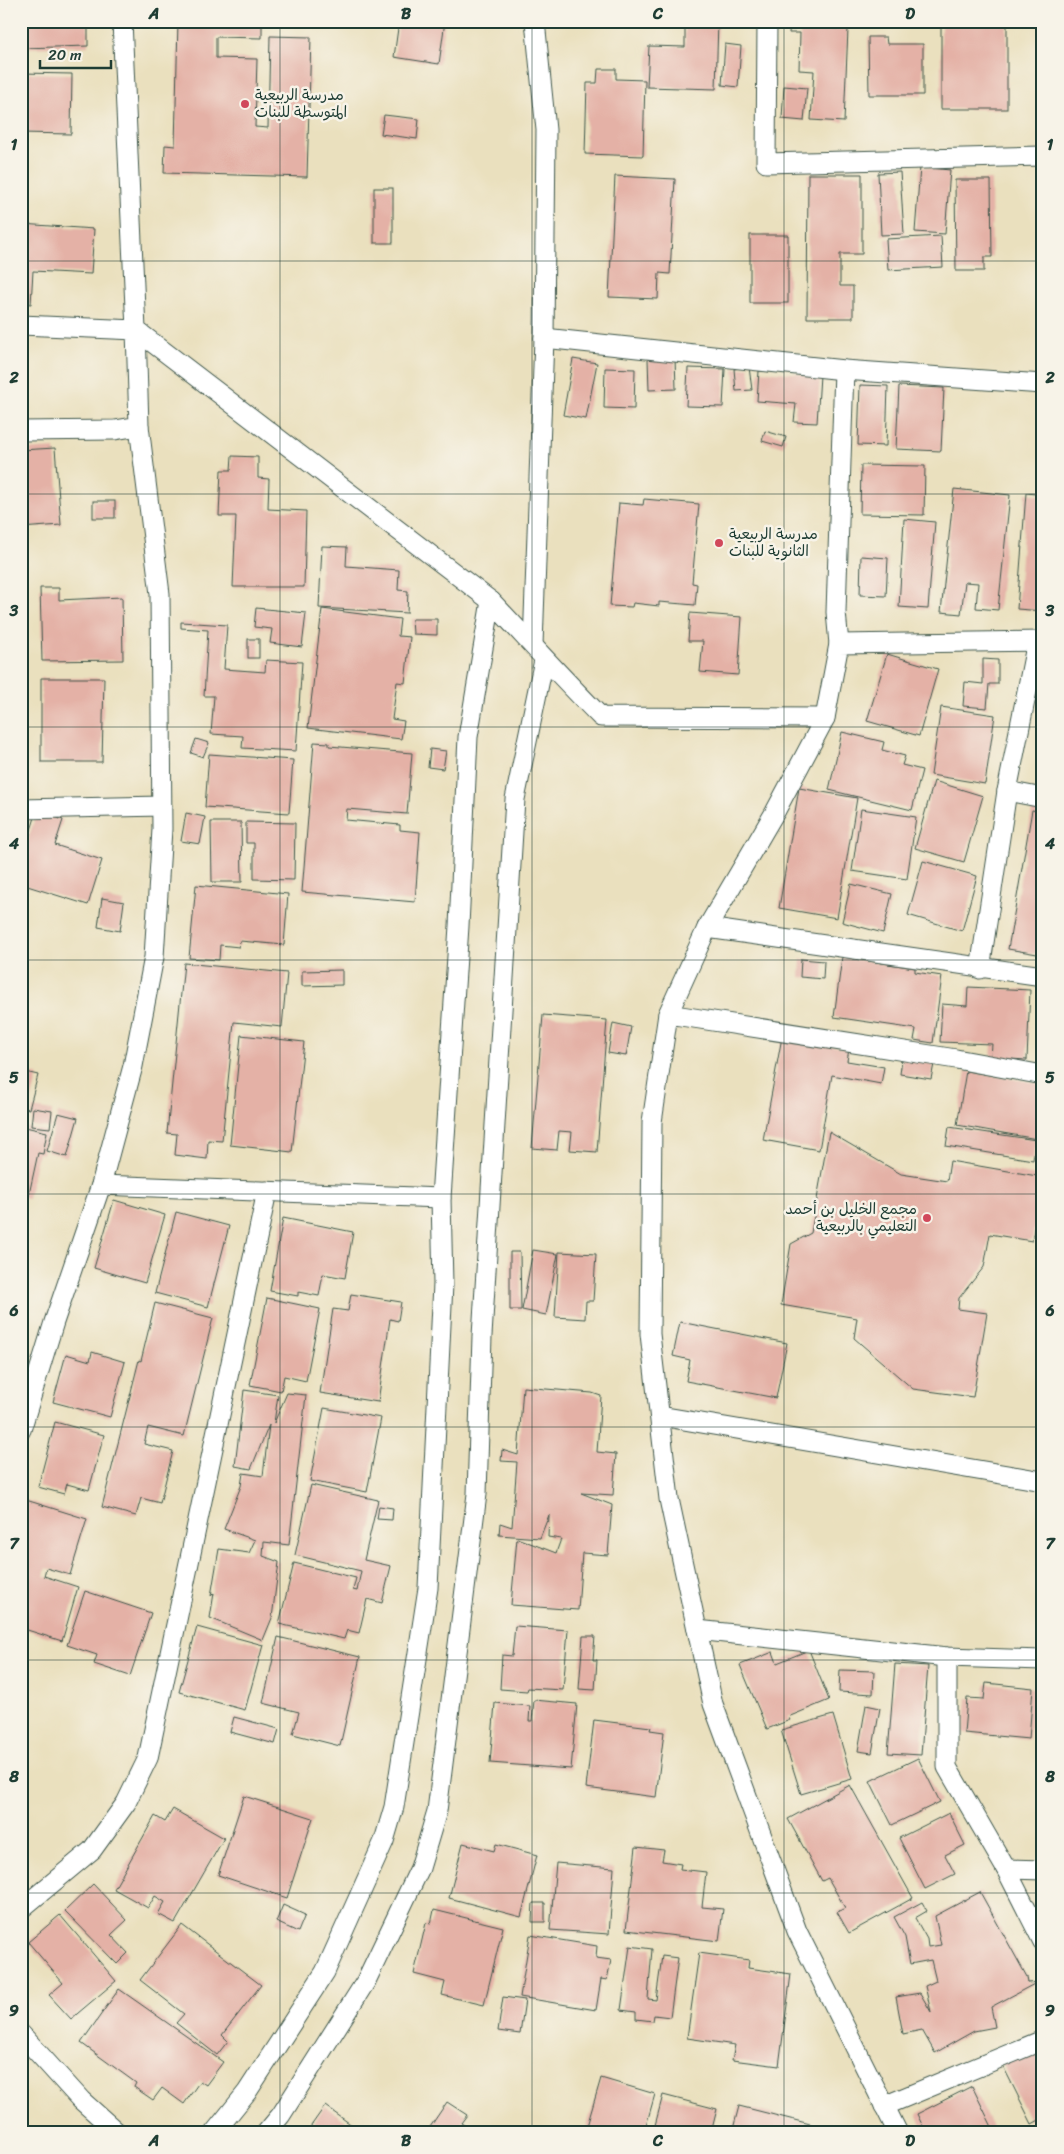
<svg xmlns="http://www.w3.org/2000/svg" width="1064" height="2154" viewBox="0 0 1064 2154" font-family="Sriracha,'Playpen Sans Arabic',sans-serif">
  <rect width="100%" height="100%" fill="#f7f3e8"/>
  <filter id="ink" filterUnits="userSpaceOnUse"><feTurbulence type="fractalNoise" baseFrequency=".02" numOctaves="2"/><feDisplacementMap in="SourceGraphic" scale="10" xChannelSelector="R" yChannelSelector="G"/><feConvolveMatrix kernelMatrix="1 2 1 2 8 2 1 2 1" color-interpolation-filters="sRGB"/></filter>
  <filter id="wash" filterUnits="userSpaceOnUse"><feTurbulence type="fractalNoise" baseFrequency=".0096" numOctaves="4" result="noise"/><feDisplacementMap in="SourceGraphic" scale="20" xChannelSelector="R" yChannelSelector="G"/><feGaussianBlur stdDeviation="1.12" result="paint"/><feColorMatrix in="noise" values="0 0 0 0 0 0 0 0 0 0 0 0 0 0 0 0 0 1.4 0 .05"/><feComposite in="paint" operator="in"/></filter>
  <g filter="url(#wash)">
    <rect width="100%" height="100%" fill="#eae0be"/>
    <g id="blocks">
      <g fill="#e4b1a6">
        <path d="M21,21H88V46L22,48Z"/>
        <path d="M178,21H262V38L216,37V58L257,59L255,127L268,128L270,36L311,37L307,177L164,173L165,145L175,146Z"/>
        <path d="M399,21H445L439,64L394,57Z"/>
        <path d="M648,21H718L716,89L647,87L649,46L685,47V28L648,27Z"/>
        <path d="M790,21H816V28L848,29L844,122L811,120L814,71L799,70L800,33H789Z"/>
        <rect x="941" y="21" width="66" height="88"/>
        <path d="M868,37H886L887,44H923V95H869Z"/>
        <path d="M725,44L741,46L738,87L722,85Z"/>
        <path d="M598,69H616V79L645,80L643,156L585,154L587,83H597Z"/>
        <path d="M21,73L72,74L71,134L21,133Z"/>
        <path d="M784,86L807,88L804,121L782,119Z"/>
        <path d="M384,115L419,119L417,139L381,134Z"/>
        <path d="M920,167L950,170L945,234L915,232Z"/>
        <path d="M900,172L904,234L881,235L878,173Z"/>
        <path d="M808,174H862V254H840V286H853V318H807Z"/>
        <path d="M615,176L675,179L670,274L659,273L658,299L609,297Z"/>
        <path d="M955,180H991L992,257H984V271H956Z"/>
        <rect x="374" y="188" width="19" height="55"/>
        <path d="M21,224L94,229L91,274L33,271L31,304L21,303Z"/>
        <rect x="750" y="235" width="38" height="68"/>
        <path d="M941,236L943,267L888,270L886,239Z"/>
        <path d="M675,358L676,389L649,390L648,359Z"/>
        <path d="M573,359L597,363L586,419L563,415Z"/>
        <path d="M749,367L752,390L736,391L734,369Z"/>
        <path d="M605,368L635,369L634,409L604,408Z"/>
        <path d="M688,368L725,369L723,407L686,406Z"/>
        <path d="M759,371L820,375L817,423L794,422L796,404L757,401Z"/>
        <path d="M860,385L888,386L886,446L858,445Z"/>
        <path d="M899,386L944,388L941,451L896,449Z"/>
        <path d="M765,431L786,437L783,447L762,441Z"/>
        <path d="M55,448L61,525L21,528V450Z"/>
        <path d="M232,456L258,457V478L269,479L268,509L306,511L304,587H233L236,516H219L221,470H231Z"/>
        <path d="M861,465L925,466L924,515L860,514Z"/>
        <path d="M954,489L1010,495L998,610L976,608L978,583L965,582L961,614L941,612Z"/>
        <path d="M1026,493L1043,495V611L1017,609Z"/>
        <path d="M644,499L699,504L692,583L697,584L695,605L659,602V606L633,603L632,607L610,606L619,503L643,505Z"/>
        <rect x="93" y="501" width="22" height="17"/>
        <path d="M904,519L935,522L928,609L899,607Z"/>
        <path d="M322,546L347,547L346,566L399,570L398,590L408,591L407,613L319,608Z"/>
        <path d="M861,556L888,558L886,596L860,595Z"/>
        <path d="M40,588H59V600L122,597L123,660L42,661Z"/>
        <rect x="21" y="589" width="2" height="16"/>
        <path d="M256,608L306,613L302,647L270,643L272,629L254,627Z"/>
        <path d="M322,609L400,619L398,636L410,637L405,683L397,682L392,719L404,721L401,739L308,728Z"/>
        <path d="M690,613L742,617L738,675L700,672L703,641H688Z"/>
        <path d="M412,619H437V635L413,634Z"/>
        <path d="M181,622L227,625L224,669L265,672L266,660L302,662L296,751L242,748L243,736L211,734L214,696H204L208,630L181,628Z"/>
        <rect x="248" y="639" width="11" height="19"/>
        <path d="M887,654L938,669L919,736L867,721Z"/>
        <path d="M983,659L998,660V684H989L987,708L963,706L965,682L983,684Z"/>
        <path d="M41,678H104L102,762H41Z"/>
        <path d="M941,707L995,715L985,784L931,775Z"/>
        <path d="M842,732L884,742L882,750L905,756L902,765L922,770L912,810L829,790Z"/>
        <path d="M196,739L209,743L203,757L191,753Z"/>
        <path d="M314,742L329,743V746L412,753L407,814L347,809L346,820L400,825V830L420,832L415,902L302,892Z"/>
        <path d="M430,749L446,751L443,769L428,767Z"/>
        <path d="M209,754L293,760L289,813L205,807Z"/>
        <path d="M934,781L983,796L964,862L915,848Z"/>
        <path d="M799,788L857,798L837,918L779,908Z"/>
        <path d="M861,809L916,817L907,879L852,871Z"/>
        <path d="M1032,810L1043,812V955L1008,949Z"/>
        <path d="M37,811L63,820L55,845L102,860L88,905L21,884V862Z"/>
        <path d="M186,813L205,817L200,844L181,841Z"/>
        <path d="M211,822H241L242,882H212Z"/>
        <path d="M246,822L295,823L294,880L254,879V843H246Z"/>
        <path d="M923,861L977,876L962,931L908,915Z"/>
        <path d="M851,884L892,894L883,933L842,922Z"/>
        <path d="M196,885L288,894L284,945L240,941L239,947L220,945L219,960L189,958Z"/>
        <path d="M102,898L124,902L120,931L98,927Z"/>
        <path d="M842,957L915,968V972L942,976L933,1043L914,1040L916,1029L834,1017Z"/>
        <path d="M801,959L824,961L823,979L800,977Z"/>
        <path d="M184,963L287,973L282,1027L234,1022L222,1141L208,1140L207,1159L175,1155L177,1134L167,1133Z"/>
        <path d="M342,970V985L302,986V971Z"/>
        <path d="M968,987L1030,990L1027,1060L991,1058L992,1044L940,1042L942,1004L967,1006Z"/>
        <path d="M543,1015L607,1020L597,1152L570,1150L572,1132L559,1131L557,1150L532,1148Z"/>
        <path d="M613,1023L631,1027L626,1056L608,1053Z"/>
        <path d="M241,1035L304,1042L292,1152L230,1145Z"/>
        <path d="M782,1037L849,1049L847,1061L884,1067L881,1084L832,1075L819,1150L763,1140Z"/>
        <path d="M902,1059L934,1064L931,1079L900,1074Z"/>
        <path d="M21,1071L38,1075L29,1109L21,1107Z"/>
        <path d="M966,1071L1043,1084V1140L957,1125Z"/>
        <path d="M33,1108L52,1111L50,1128L31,1126Z"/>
        <path d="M58,1113L78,1118L67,1157L47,1151Z"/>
        <path d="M21,1126L47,1132L43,1154L38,1153L28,1199L21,1198Z"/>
        <path d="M949,1127L1036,1140L1033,1160L946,1146Z"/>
        <path d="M829,1132L901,1174L947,1181L950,1161L1043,1177L1032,1241L990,1234L984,1267L959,1298L958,1309L987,1313L973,1397L913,1389L854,1338L857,1318L781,1305L791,1244L811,1233Z"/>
        <path d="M114,1200L165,1215L145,1283L94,1268Z"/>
        <path d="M176,1212L229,1226L208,1307L155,1293Z"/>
        <path d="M283,1218L353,1232L345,1278L323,1274L319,1296L298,1292V1296L270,1291Z"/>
        <path d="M533,1250L558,1254L546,1315L522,1310Z"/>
        <path d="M510,1252H520L521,1310H510Z"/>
        <path d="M559,1252L596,1254L593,1301H586L585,1319L555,1317Z"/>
        <path d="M351,1294L401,1302L398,1321L390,1319L378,1402L320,1393L333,1309L348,1311Z"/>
        <path d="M267,1298L320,1309L306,1381L284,1376L281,1391L250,1385Z"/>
        <path d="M155,1303L213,1318L184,1436L148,1427L144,1444L173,1451L160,1503L141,1498L136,1516L102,1507L139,1360L141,1361Z"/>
        <path d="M680,1322L787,1343L776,1398L686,1381L690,1360L673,1356Z"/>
        <path d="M92,1352L125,1362L110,1417L53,1402L66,1354L90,1361Z"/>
        <path d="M523,1387L592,1393L601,1396L597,1452L616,1454L613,1495L581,1493L612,1505L608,1555L582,1553L578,1610L511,1605L517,1538L556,1553L561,1539L548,1537L549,1515L540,1538L499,1535L500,1523L512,1527L517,1462L501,1461L502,1450L518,1455Z"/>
        <path d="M244,1390L278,1395L274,1423L287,1393L306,1395L289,1545L264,1542L263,1556L279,1562L272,1618L263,1640L210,1618L214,1593L211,1596L219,1549L249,1553L255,1540L224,1529L241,1486L243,1473L263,1476L269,1425L251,1469L235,1466Z"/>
        <path d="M324,1408L381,1418L367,1492L310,1481Z"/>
        <path d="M55,1422L104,1435L89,1490L67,1484L64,1494L38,1487Z"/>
        <path d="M311,1485L378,1500L364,1560L391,1566L382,1603L367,1599L359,1633L347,1630L344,1639L279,1624L294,1563L356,1578L353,1590L357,1591L361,1571L295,1555Z"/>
        <path d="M26,1500L87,1519L70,1575L46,1568L44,1576L78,1587L62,1641L21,1628V1515Z"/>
        <path d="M379,1506L393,1508L392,1520L377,1519Z"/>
        <path d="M85,1591L151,1613L130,1676L94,1664L97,1655L67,1645Z"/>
        <path d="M515,1626L568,1630L563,1690L528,1688L527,1691L500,1689L502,1655L512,1656Z"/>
        <path d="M197,1627L263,1645L245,1710L179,1692Z"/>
        <path d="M583,1636H595L593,1660H597L595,1690L579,1689Z"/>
        <path d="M278,1637L360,1657L340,1746L293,1734L299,1712L263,1703Z"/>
        <path d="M809,1650L829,1700L788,1717L790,1720L767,1729L740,1665L773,1652L777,1663Z"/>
        <path d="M895,1664L928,1666L921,1755L888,1753Z"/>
        <path d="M840,1670L874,1671L873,1694L839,1692Z"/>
        <path d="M986,1683L1033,1688L1029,1739L964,1733L967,1698L984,1699Z"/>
        <path d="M534,1700L577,1704L571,1769L490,1763L495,1703L530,1706L529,1721H532Z"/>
        <path d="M866,1705L880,1708L872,1753L858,1751Z"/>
        <path d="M833,1715L852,1779L801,1794L781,1730Z"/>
        <path d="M234,1717L279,1729L275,1744L230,1732Z"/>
        <path d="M594,1720L651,1727L650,1730L664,1732L656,1797L586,1788Z"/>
        <path d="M918,1758L940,1802L892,1825L870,1781Z"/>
        <path d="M850,1785L913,1898L849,1933L837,1912L845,1908L828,1878L822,1881L788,1819Z"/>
        <path d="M244,1796L313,1818L287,1898L218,1875Z"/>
        <path d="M173,1809L224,1838L175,1923L158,1914L165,1902L155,1896L148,1908L114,1889L155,1816L165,1822Z"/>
        <path d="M949,1813L965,1845L945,1855L955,1874L925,1889L899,1838Z"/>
        <path d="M463,1843L494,1851L496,1844L537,1855L521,1917L449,1898Z"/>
        <path d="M636,1847L664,1850L662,1861L681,1864L680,1869L706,1872L702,1907L723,1909L719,1941L626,1930Z"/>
        <path d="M556,1863L614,1868L609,1934L550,1930Z"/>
        <path d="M93,1884L127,1920L111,1935L128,1953L117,1964L65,1911Z"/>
        <path d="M980,1892L1027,1977L1028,1983L1038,1982L991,2007L995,2027L974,2031L935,2053L922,2030L903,2034L896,1997L920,1993L931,2012L925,1986L936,1981L931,1960L910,1964L905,1937L894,1917L922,1902L927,1911L915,1918L927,1939L928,1947L941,1945L935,1916Z"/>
        <path d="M533,1903H545V1922H532Z"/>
        <path d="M283,1905L305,1915L298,1932L276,1922Z"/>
        <path d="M434,1910L503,1927L484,2005L442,1995L445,1982L414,1974L426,1923L431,1924Z"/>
        <path d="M60,1915L116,1981L71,2019L49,1995L63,1983L28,1942Z"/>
        <path d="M182,1925L261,1985L222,2035L228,2041L217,2055L176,2023L184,2014L140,1980Z"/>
        <path d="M530,1935L597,1946L596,1958L611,1960L607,1980L601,1979L596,2010L520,1997Z"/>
        <path d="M630,1946L652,1949L648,1999L656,2000L662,1956L678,1958L670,2017L654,2015L653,2021L636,2019V2012L621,2010Z"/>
        <path d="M699,1953L749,1960L748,1968L791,1974L779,2066L732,2060L735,2045L687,2038Z"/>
        <path d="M119,1989L223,2062L206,2085L200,2081L184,2104L162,2088L153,2100L134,2087L136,2083L81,2043Z"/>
        <path d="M503,1997L525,2000L520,2034L498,2031Z"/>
        <path d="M1043,2042V2118L1032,2124L1001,2062Z"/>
        <path d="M601,2078L655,2094L644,2133H585Z"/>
        <path d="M972,2086L995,2133H926L917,2114Z"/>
        <path d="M663,2095L717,2109L711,2133H653Z"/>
        <path d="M447,2102L467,2115L461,2123L476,2133H426Z"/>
        <path d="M325,2106L363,2133H306Z"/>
        <path d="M739,2106L818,2126L817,2133H732Z"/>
      </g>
    </g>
  </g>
  <g filter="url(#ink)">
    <use href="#blocks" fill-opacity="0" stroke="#3d5549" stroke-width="1"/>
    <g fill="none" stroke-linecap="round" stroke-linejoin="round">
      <g stroke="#3d5549" stroke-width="21">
        <g id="street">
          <path d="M122,21L136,330L491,601C528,640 563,679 601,717L825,718"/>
          <path d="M767,21L766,163L1043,156"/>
          <path d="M21,325L136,330L139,426L115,430L21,431"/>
          <path d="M544,338L844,370"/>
          <path d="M839,644L836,612L844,370L1043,384"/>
          <path d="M533,645L544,338L546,130L535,21"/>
          <path d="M1007,791L1043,798"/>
          <path d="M21,809L162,806"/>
          <path d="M707,928L1043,976"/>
          <path d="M980,969L1007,791L1037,641"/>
          <path d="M668,1014L956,1059L1043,1075"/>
          <path d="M101,1185L441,1198"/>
          <path d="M660,1416L1043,1481"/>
          <path d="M21,1430L54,1322L101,1185L133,1066L154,957L162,829L160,594L139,426"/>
          <path d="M697,1630L947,1657L1043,1660"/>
          <path d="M947,1657V1767L1006,1869L1043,1942"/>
          <path d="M1006,1869L1043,1870"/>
          <path d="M21,1909L92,1850L126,1803L148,1758L267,1191"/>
          <path d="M21,2034L81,2100L118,2133"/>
          <path d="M884,2106L1043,2040"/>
          <path d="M214,2133L247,2092L325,1972L384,1841L394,1807L428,1588L443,1284L441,1198L459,926L468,737L491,601"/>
          <path d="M266,2133L281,2115L366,1981L420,1868L437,1811L477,1494L482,1336L515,799L544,660"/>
          <path d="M898,2133L797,1931L713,1704L669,1499L650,1334L652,1122L668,1014L707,928L775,812L825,718L839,644L1043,641"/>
        </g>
      </g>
      <use href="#street" stroke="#fff" stroke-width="19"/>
    </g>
  </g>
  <path fill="none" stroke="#1f3d34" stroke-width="1" stroke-opacity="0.55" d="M280,21V2133M532,21V2133M784,21V2133M21,261H1043M21,494H1043M21,727H1043M21,960H1043M21,1194H1043M21,1427H1043M21,1660H1043M21,1893H1043"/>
  <g fill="#d1495b" stroke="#f7f3e8" stroke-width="2">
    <circle cx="245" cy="104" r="5"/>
    <circle cx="719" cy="543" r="5"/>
    <circle cx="927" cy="1218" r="5"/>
  </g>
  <g text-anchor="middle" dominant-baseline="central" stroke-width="5" stroke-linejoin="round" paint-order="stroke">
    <g font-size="15" fill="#1f3d34" stroke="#f7f3e8" text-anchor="start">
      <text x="255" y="95">مدرسة الربيعية<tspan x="255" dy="17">المتوسطة للبنات</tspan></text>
      <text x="729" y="534">مدرسة الربيعية<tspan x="729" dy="17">الثانوية للبنات</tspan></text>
      <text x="917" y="1209" text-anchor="end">مجمع الخليل بن أحمد<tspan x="917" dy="17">التعليمي بالربيعية</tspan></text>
    </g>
  </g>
  <rect width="1064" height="2154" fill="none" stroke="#f7f3e8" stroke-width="55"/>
  <path d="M40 60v8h71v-8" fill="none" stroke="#1f3d34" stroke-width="2.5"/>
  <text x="48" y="60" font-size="15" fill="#1f3d34" stroke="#f7f3e8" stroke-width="4" paint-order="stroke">20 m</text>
  <rect x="28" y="28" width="1008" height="2098" fill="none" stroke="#1f3d34" stroke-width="2"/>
  <g font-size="16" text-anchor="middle" font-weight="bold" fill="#1f3d34">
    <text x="154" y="19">A</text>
    <text x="406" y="19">B</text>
    <text x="658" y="19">C</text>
    <text x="910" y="19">D</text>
    <text x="14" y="150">1</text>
    <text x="1050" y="150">1</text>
    <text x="14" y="383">2</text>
    <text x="1050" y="383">2</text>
    <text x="14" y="616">3</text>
    <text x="1050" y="616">3</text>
    <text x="14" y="849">4</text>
    <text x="1050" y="849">4</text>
    <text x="14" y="1083">5</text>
    <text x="1050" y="1083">5</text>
    <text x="14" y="1316">6</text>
    <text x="1050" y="1316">6</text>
    <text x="14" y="1549">7</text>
    <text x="1050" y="1549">7</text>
    <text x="14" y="1782">8</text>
    <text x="1050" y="1782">8</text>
    <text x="14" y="2016">9</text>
    <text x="1050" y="2016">9</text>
    <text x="154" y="2146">A</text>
    <text x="406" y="2146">B</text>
    <text x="658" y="2146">C</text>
    <text x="910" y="2146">D</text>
  </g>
</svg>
